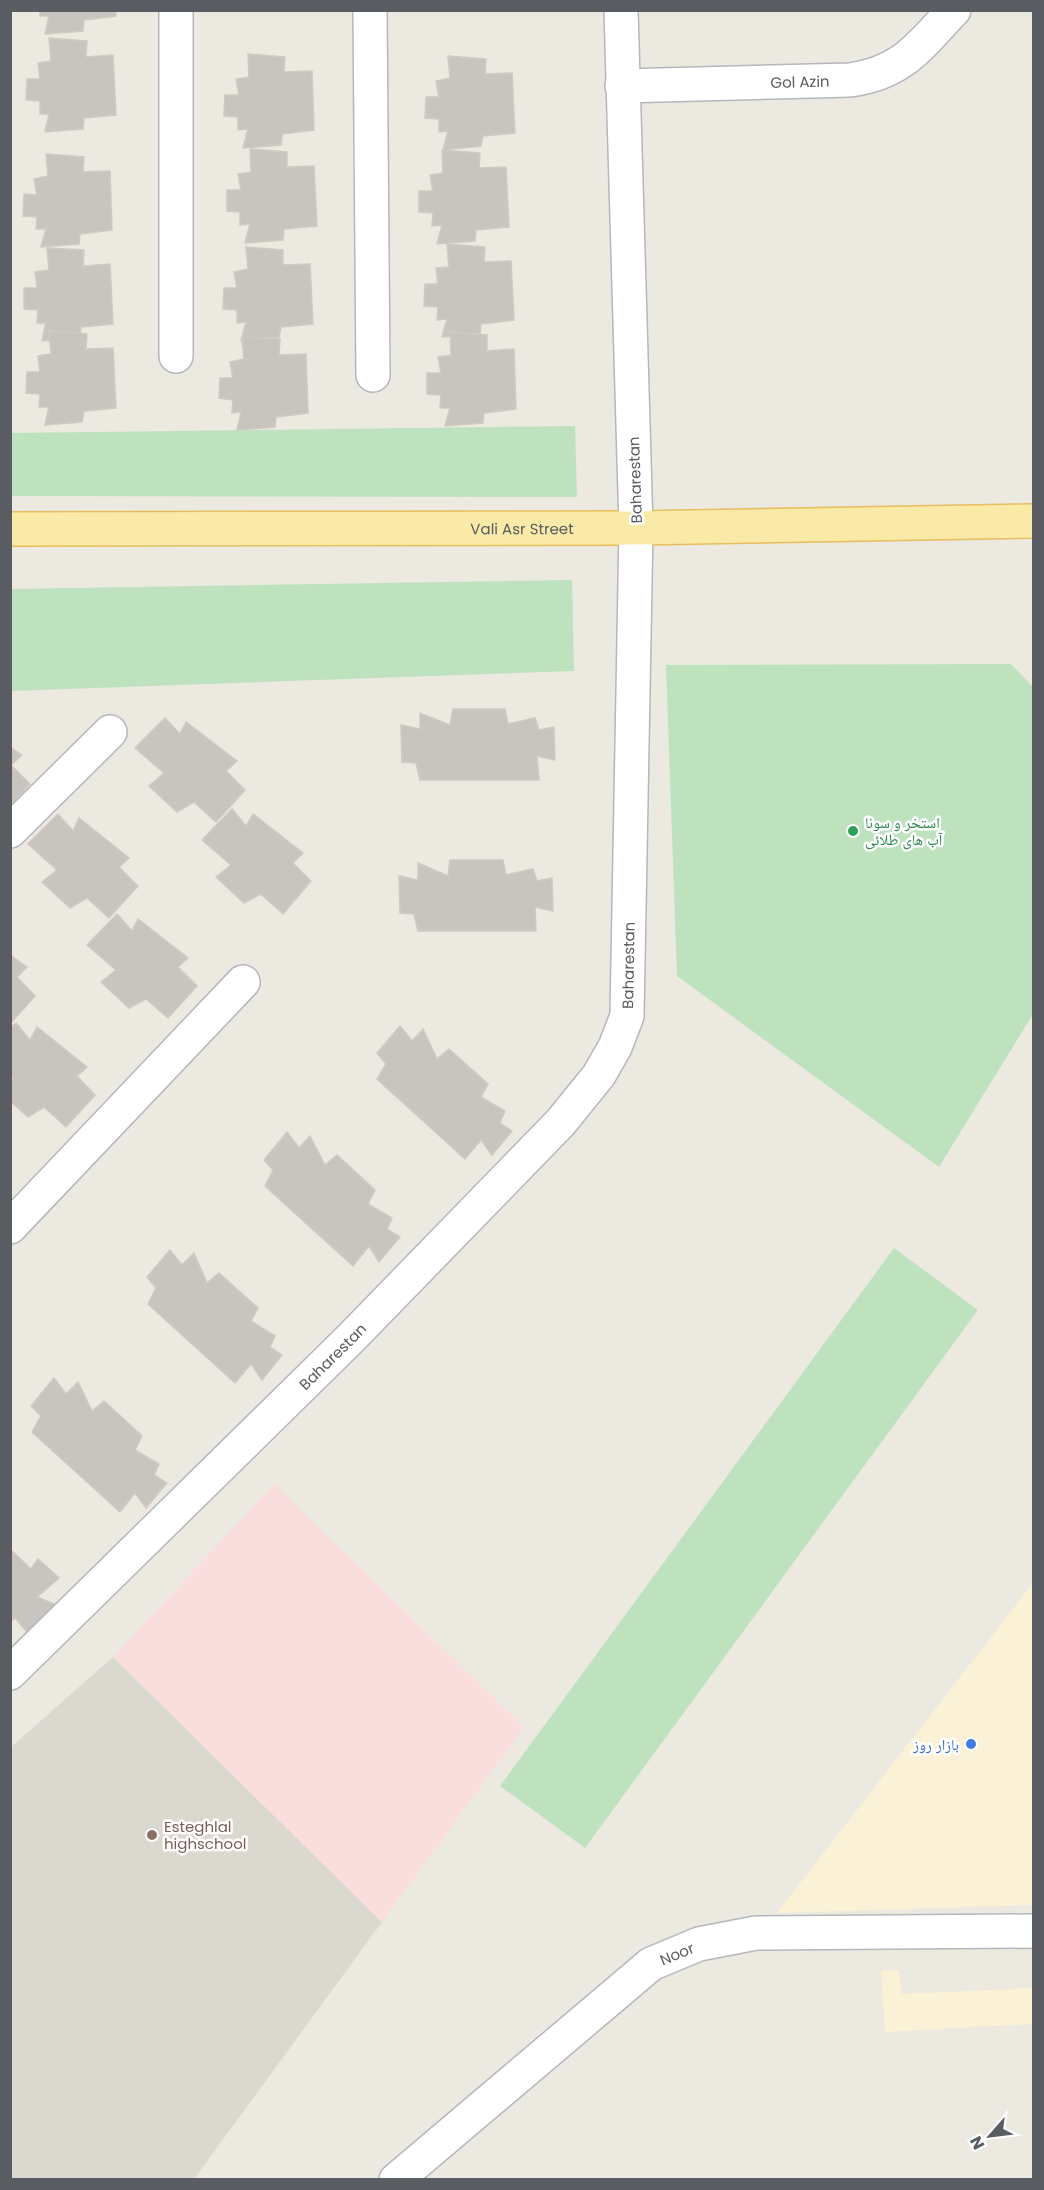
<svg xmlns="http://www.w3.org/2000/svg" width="1044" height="2190" viewBox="0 0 1044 2190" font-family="Poppins,'Noto Naskh Arabic',sans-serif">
  <rect width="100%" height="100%" fill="#ece9e1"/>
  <g fill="#fbf1d6">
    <path d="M1033,1583V1905L777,1913Z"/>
    <path d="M899,1970L902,1994L1033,1988V2024L885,2032L881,1971Z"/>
  </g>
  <path fill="#dbd8cf" d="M113,1657L382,1922L194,2179H11L10,1748Z"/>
  <path fill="#f9dedd" d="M274,1484L524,1727L382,1922L113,1657Z"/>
  <g fill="#bfe2be">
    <path d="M575,426L577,497L11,496V433Z"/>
    <path d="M572,580L574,671L11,691V589Z"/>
    <path d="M1011,664L1033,687V1014L939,1167L677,976L666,665Z"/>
    <path d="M894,1248L978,1310L585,1848L500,1786Z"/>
  </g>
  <g fill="#c8c5c0" stroke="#d0cac0" stroke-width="1.5">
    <path d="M40,10H116V16L84,20L83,31L45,34L49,16H40Z"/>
    <path d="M49,38L87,41L86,57L113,55L116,115L84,118L83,129L45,132L49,114H40V101L26,100L27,79H40L38,63L51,61Z"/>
    <path d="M248,54L285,57L284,72L312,71L314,130L282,134L281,145L243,148L248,129L238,130V117L224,116L225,95H239L236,79L249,77Z"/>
    <path d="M448,56L486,59L485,74L512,73L515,133L483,136L481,146L443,150L448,131L439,132V119L425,118L426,97H439L436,81L450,78Z"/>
    <path d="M250,149L287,152V167L314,166L317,226L284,229L283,240L245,243L250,224L240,225V212L227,211V190H241L238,174L251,172Z"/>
    <path d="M442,150L480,153L479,168L506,167L509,227L476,230L475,241L437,244L442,225L432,226L433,213L419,212V191H433L430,175L443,173Z"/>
    <path d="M46,154L84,157L83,172L110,171L112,230L80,234L79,244L41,247L46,229H36L37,217L23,216L24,194L37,195L34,179L48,176Z"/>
    <path d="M447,244L485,247L484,262L511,261L514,320L481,324L480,334L442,337L447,319L437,320L438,307L424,306L425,284H438L436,268L449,267Z"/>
    <path d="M246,247L283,250V265L310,264L313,324L281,327L279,337L241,341L246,322L237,323V310L223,309L224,288H237L234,272L248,269Z"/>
    <path d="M47,248L84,250L83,266L110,264L113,324L81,327L80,338L42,341L46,323H37L38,310L24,309V288H37L35,272L49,270Z"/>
    <path d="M49,331L87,334L86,349L113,348L116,408L84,411L82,422L45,425L49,407H39L40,394L26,393L27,372H40L38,356L51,354Z"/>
    <path d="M450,332L487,335V351L514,349L516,409L484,413L483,423L445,426L450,408H440L441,395L427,394V373H441L438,357L451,355Z"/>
    <path d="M242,337L280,339L279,355L306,354L308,413L276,417L275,427L237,430L241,412L232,413L233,400L219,398L220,378H233L230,362L244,359Z"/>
    <path d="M453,709H505L508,724L535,718L539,730L554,727L555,760L537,756L539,780H420L416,763L402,762L401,725L420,729V713L450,725Z"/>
    <path d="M165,718L180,734L186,722L237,761L226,771L245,790L216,822L194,802L177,812L149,786L164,773L135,748Z"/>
    <path d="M10,747L22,755L11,765L30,784L10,805Z"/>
    <path d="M232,809L246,826L253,814L303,853L293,863L311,881L283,914L261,894L244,903L216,877L231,865L202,840Z"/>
    <path d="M58,814L73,831L79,818L129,858L119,867L138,886L109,918L87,898L70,908L42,882L57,870L28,844Z"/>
    <path d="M450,860H503L506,875L533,869L537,881L552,878L553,911L535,907L536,931H418L414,914L400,913L399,876L418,880V863L448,876Z"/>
    <path d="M117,914L132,931L138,919L188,958L178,967L197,986L168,1018L146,999L129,1008L101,982L116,970L87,945Z"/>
    <path d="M10,955L27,967L17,977L35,996L10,1024Z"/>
    <path d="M16,1023L30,1040L37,1027L87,1067L77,1076L95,1095L66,1127L44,1107L28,1117L10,1101V1082L14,1079L10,1075V1028Z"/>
    <path d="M400,1026L412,1041L423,1029L437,1059L449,1049L488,1084L481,1097L505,1111L500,1123L512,1131L492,1155L481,1140L465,1159L377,1079L386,1064L377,1053Z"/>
    <path d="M287,1132L299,1148L310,1136L325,1165L337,1155L375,1190L368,1204L392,1218L387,1229L400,1237L379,1262L369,1246L353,1266L265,1186L273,1170L264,1160Z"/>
    <path d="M170,1250L182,1265L194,1253L207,1283L219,1273L258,1308L251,1321L275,1336L270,1347L282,1355L262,1380L251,1364L235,1383L148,1304L156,1288L147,1277Z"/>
    <path d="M54,1378L66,1394L78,1382L92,1411L104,1401L142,1436L135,1450L159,1464L154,1475L167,1483L146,1508L135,1493L120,1512L32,1432L41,1416L31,1406Z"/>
    <path d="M10,1549L31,1569L38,1559L59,1578L37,1597L54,1604L28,1633L15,1618L10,1622Z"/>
  </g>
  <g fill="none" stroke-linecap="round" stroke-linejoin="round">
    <g stroke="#b4b7bb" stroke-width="36">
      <g id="minor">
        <path d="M176,10V356"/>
        <path d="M370,10L373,375"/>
        <path id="s1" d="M622,86L850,80C903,73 919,46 954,10"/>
        <path d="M10,831L110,732"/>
        <path d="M10,1227L243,982"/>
        <path id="s2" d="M10,1673L351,1338L561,1122L599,1075L615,1047L627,1016L636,528L621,10"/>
        <path id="s3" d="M396,2180L651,1964L699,1944L756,1933L1034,1931"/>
      </g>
    </g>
    <g stroke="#e8bd5d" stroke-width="36">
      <g id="major">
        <path id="s4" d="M10,529L636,528L1034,521"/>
      </g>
    </g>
    <use href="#minor" stroke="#fff" stroke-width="33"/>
    <use href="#major" stroke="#faeaa8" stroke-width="33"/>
  </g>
  <circle fill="#2e9e5b" stroke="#fff" stroke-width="2" cx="853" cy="831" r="6"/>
  <circle fill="#3f7fe0" stroke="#fff" stroke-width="2" cx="971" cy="1744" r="6"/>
  <circle fill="#8d6e63" stroke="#fff" stroke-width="2" cx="152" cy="1835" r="6"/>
  <g text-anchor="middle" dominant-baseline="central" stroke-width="5" stroke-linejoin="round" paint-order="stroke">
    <g font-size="15" fill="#595d61" stroke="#fff">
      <text stroke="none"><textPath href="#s1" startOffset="178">Gol Azin</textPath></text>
      <text transform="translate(635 480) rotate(-92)">Baharestan</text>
      <text stroke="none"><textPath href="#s4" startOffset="512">Vali Asr Street</textPath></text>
      <text stroke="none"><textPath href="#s2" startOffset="956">Baharestan</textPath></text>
      <text stroke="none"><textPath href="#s2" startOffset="452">Baharestan</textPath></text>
      <text stroke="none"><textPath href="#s3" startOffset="362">Noor</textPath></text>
    </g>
    <g font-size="15" fill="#27864d" stroke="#fff" text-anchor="start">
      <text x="865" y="822">استخر و سونا<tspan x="865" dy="17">آب های طلائی</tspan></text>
    </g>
    <g font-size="15" fill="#366cbe" stroke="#fff" text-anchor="end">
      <text x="959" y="1744">بازار روز</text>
    </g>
    <g font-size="15" fill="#785e54" stroke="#fff" text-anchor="start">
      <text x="164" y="1826">Esteghlal<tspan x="164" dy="17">highschool</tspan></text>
    </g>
  </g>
  <rect width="1044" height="2190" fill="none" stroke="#595d61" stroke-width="24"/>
  <g transform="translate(990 2136) rotate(242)" stroke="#ffffff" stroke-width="4.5" paint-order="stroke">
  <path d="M0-4.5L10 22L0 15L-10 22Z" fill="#595d61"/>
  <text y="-9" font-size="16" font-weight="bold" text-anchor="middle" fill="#595d61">N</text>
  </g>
</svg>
